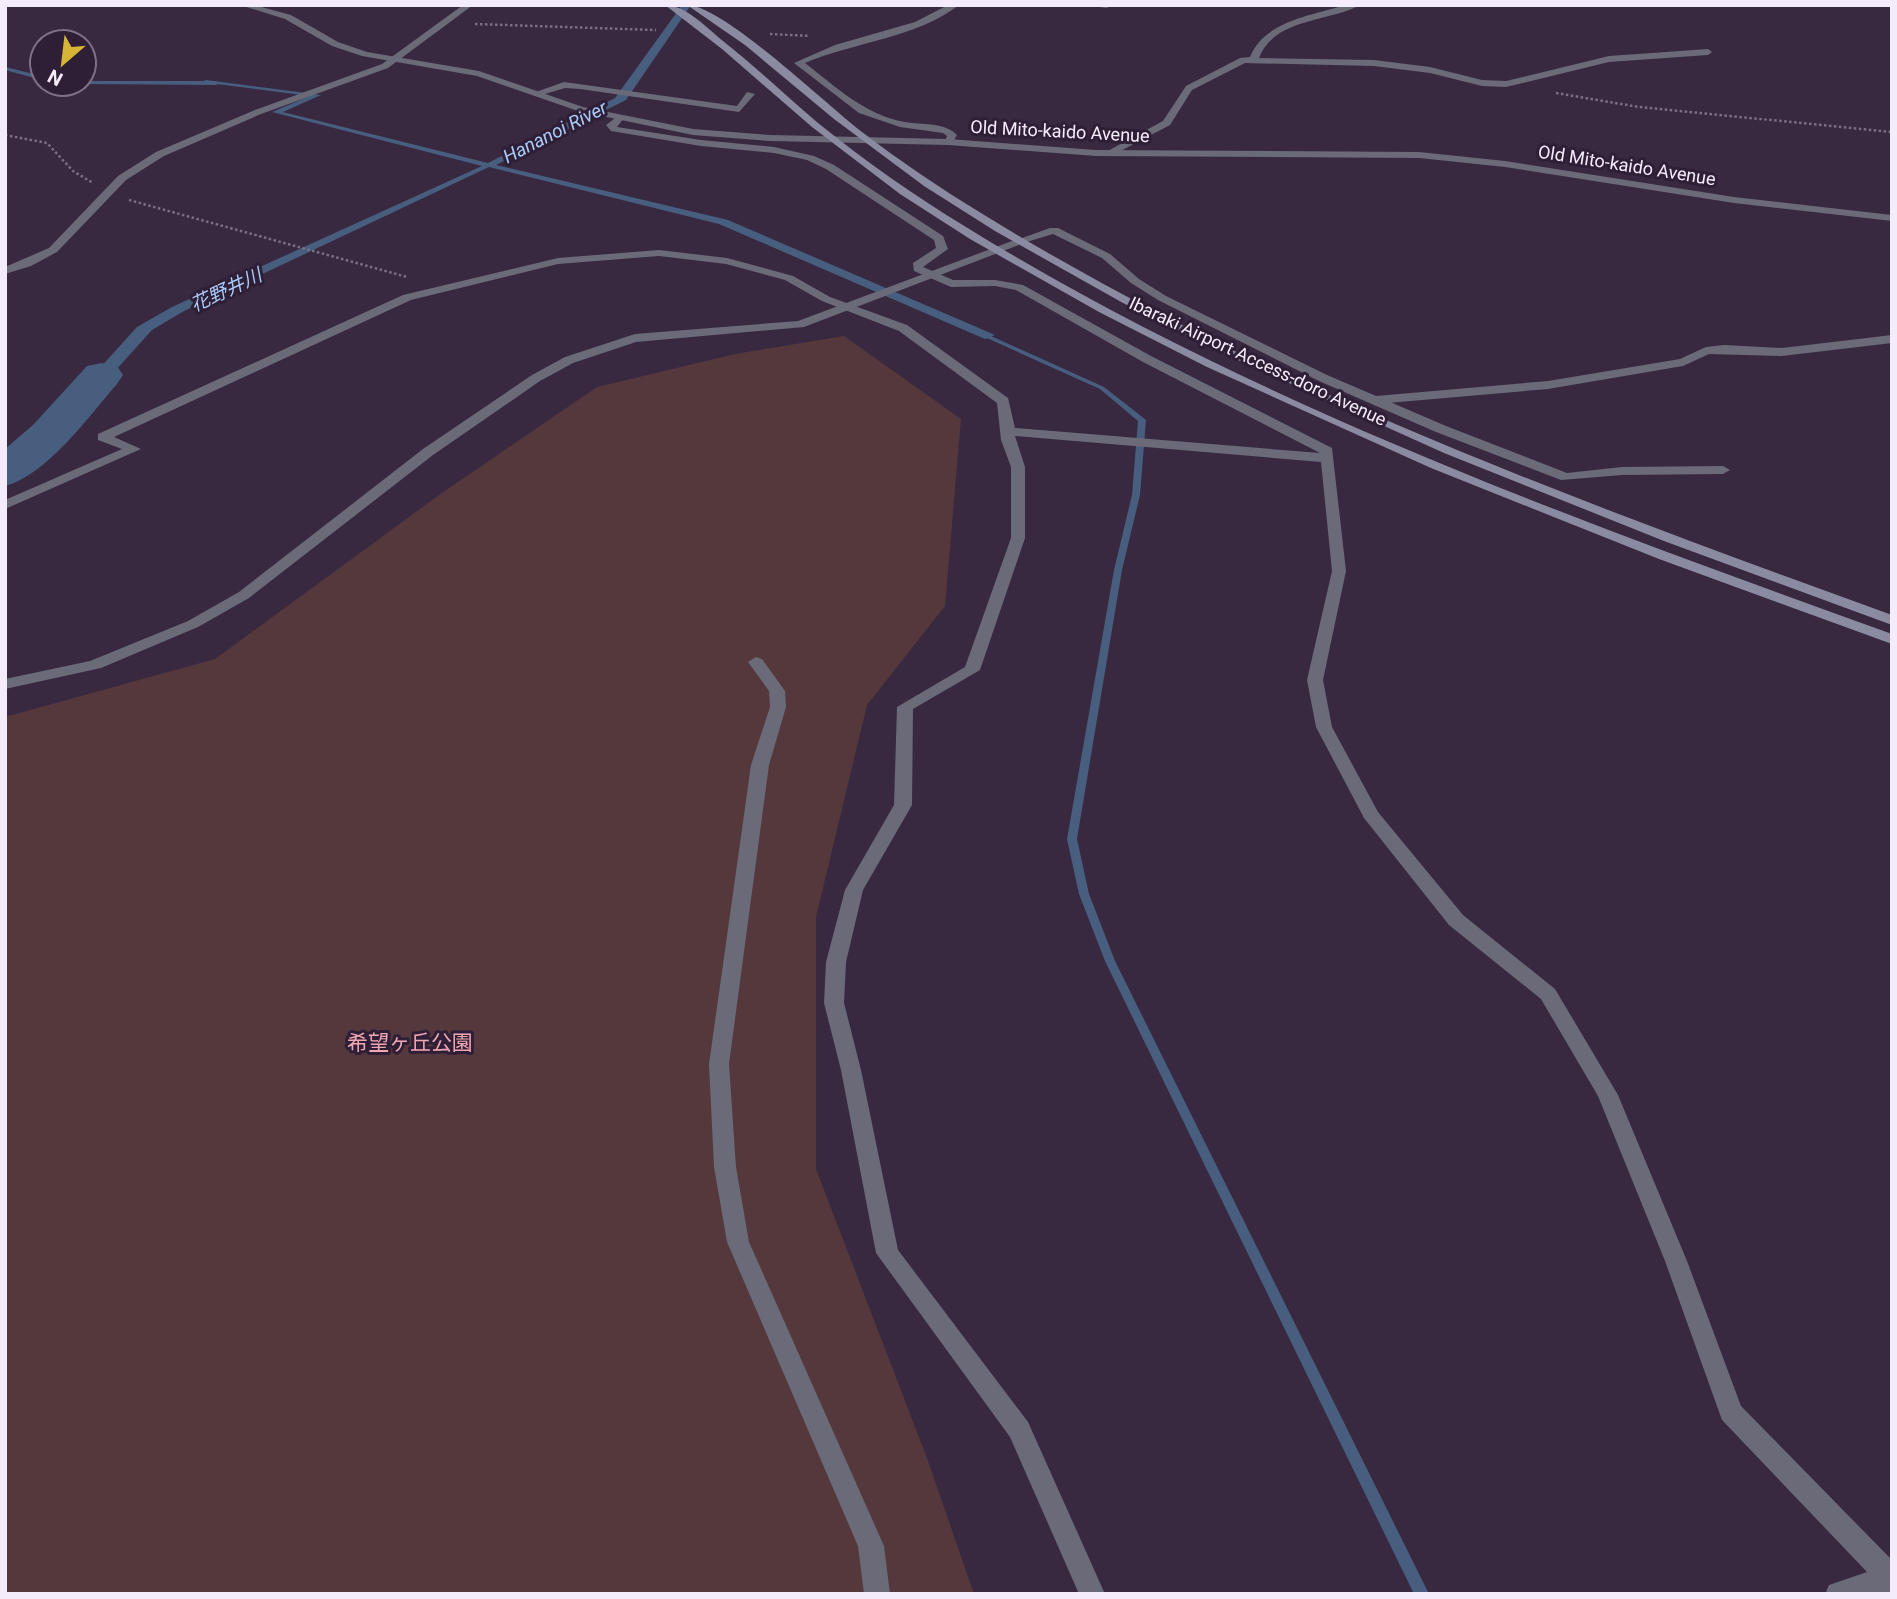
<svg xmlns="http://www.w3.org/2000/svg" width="1897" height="1599" viewBox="0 0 1897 1599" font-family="Roboto,'Noto Sans JP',sans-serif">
  <rect width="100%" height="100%" fill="#382941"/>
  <path fill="#54383c" d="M844,336L961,419L945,606L867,705L816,917V1169L927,1458L974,1594H5V717L215,659L439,495L597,387L735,354Z"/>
  <path fill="#475e7f" d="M682,5H691L626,100L496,165L728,220L995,335L985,339L719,224L489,167L184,311L152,330L58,434L41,433L137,327L172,307L482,166L272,112L310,96L201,82L206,80L321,95L283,112L488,163L615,98Z"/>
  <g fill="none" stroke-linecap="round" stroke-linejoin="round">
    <g fill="#475e7f" fill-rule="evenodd">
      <path d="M5,67L42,76V80L5,70Z"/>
      <path d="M84,81H216L219,83L216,85L82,84H84Z"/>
      <path d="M978,332H982L1104,387L1146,420L1140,495L1122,570L1077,839L1089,894L1115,961L1429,1594H1414L1105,961L1079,894L1067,839L1114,570L1132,495L1138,421L1100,389L978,334Z"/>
    </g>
    <path fill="#475e7f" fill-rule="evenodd" d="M102,363L117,366L123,375L117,384C89,416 47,475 5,486V449L33,425L87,366Z"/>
    <g stroke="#7c6f84" stroke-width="2.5" stroke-dasharray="2.5 2.5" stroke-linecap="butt">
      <path d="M475,24L656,30"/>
      <path d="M770,34L810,36"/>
      <path d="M1556,93L1639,107L1892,132"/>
      <path d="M5,135L47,143L73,171L93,183"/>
      <path d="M129,200L407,277"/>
    </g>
    <path fill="#6a6a78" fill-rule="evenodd" d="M1892,335V343L1782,356L1709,354L1683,366L1548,389L1376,404L1370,400L1376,396L1548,381L1680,359L1706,347L1724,345L1782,348Z"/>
    <g fill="#6a6a78" fill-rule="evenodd">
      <path d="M463,5H473L388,68L261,114L164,156L126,180L57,252L31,266L5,274V267L49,248L118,176L156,152L255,110L382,64Z"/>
      <path d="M948,5H959C917,38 854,42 805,63C836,87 865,115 905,122C922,125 945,122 957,135L952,144H944L947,136L943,133L900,127L859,113L794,63L835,45L915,22Z"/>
      <path d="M1083,5H1111L1107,8Z"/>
      <path d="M1346,5H1360C1329,22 1274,18 1259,58L1374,60L1430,67L1482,80L1506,81L1609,56L1708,49L1712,52L1708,55L1609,62L1506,87L1482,86L1430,73L1374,66L1245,63L1192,90L1170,125L1113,155L1104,153L1163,121L1186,86L1240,58L1250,57C1264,21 1313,15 1346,5Z"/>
      <path d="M564,82L737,106L747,92L755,94L739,112L580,89L565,88L538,96L533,93Z"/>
      <path d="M619,115L624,118L617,127L701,140L774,147L814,156L834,165L943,236L948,249L923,267L953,280H995L1023,285L1151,356L1332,448L1346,571L1323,680L1332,727L1378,812L1463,915L1555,989L1618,1095L1687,1261L1741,1406L1892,1560V1592L1825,1594L1829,1585L1867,1572L1722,1420L1665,1261L1598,1096L1541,999L1449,925L1364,818L1316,727L1307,680L1332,571L1321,462L1015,436L1025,467V538L980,670L913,709L912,805L863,890L846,962L844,1003L861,1070L898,1250L1028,1422L1105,1594H1079L1010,1437L876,1253L841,1070L824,1003L826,962L845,890L894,805L897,707L965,667L1011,538V467L1001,440L997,403L899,331L822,301L785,280L726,264L659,256L558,264L411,300L114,437L141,449L5,509V500L122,449L98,440V434L403,295L558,258L659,250L727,258L793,276L830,297L907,325L1008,398L1015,428L1320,453L1143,362L1016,290L995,286L951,287L914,271L913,263L936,248L934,240L826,169L807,160L774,153L701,146L611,131L606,125Z"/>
      <path d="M1050,228H1058L1110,254L1139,279L1166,296L1327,375L1446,426L1567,473L1622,467L1723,466L1730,470L1723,474L1622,475L1561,480L1436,432L1319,381L1158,300L1131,283L1102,258L1053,234L1020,244L1014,241Z"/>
      <path d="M756,657L762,659L785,691L786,707L769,765L729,1064L736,1167L749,1242L884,1546L890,1594H864L858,1546L727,1242L714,1167L709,1064L751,765L770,707L769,691L748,662Z"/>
    </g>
    <g fill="#6a6a78" fill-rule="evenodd">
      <path d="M240,5H254L291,15L338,42L367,52L479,71L583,107L693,129L770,135L948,139L1096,150L1419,152L1505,161L1734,197L1892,215V221L1734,203L1505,167L1419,158L1096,156L948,145L770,141L693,135L578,111L477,76L362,56L332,46L285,19Z"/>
      <path d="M1020,238L1024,239V243L804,327L636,342L573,363L540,381L433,455L249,598L198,627L101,668L5,689V679L90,661L188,621L239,592L423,449L532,375L565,357L635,334L798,321Z"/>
    </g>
    <g fill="#8a8aa0" fill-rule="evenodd">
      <path d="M665,5C686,5 707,28 723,41C756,67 786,96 818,123C865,161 915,196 966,227C1253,404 1576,520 1892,634V644L1659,559L1431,468L1207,367L1099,312L970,239L900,194L812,127L722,49Z"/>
      <path d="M687,5C723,5 828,106 862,132C900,161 940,188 981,213C1263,387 1581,502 1892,615V625L1664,541L1444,453L1229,356L1123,303L995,231L924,186L834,119L745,45Z"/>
    </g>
  </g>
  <g text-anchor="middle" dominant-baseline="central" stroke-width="6" stroke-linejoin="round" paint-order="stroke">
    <g font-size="18" fill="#f5ecfb" stroke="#2e1f37">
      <text transform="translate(1060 131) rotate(3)">Old Mito-kaido Avenue</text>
      <text transform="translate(1627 165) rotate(9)">Old Mito-kaido Avenue</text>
      <text transform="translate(1258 361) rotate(25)">Ibaraki Airport Access-doro Avenue</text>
    </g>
    <g font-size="19" font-style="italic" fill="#aacaf7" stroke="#2e1f37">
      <text transform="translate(555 132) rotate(-27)">Hananoi River</text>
      <text transform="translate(226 290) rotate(-25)">花野井川</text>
    </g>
    <g font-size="21" fill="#f1a6b1" stroke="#2e1f37">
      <text x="410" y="1043">希望ヶ丘公園</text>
    </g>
  </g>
  <rect width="1897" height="1599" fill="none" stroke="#f5ecfb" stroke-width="14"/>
  <g transform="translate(63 63) rotate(208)"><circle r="33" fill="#2e1f37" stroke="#7e7185" stroke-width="2"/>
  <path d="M0-5L12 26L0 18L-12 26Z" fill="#d6b534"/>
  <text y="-10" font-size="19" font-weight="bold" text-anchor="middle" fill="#f5ecfb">N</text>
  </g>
</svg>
